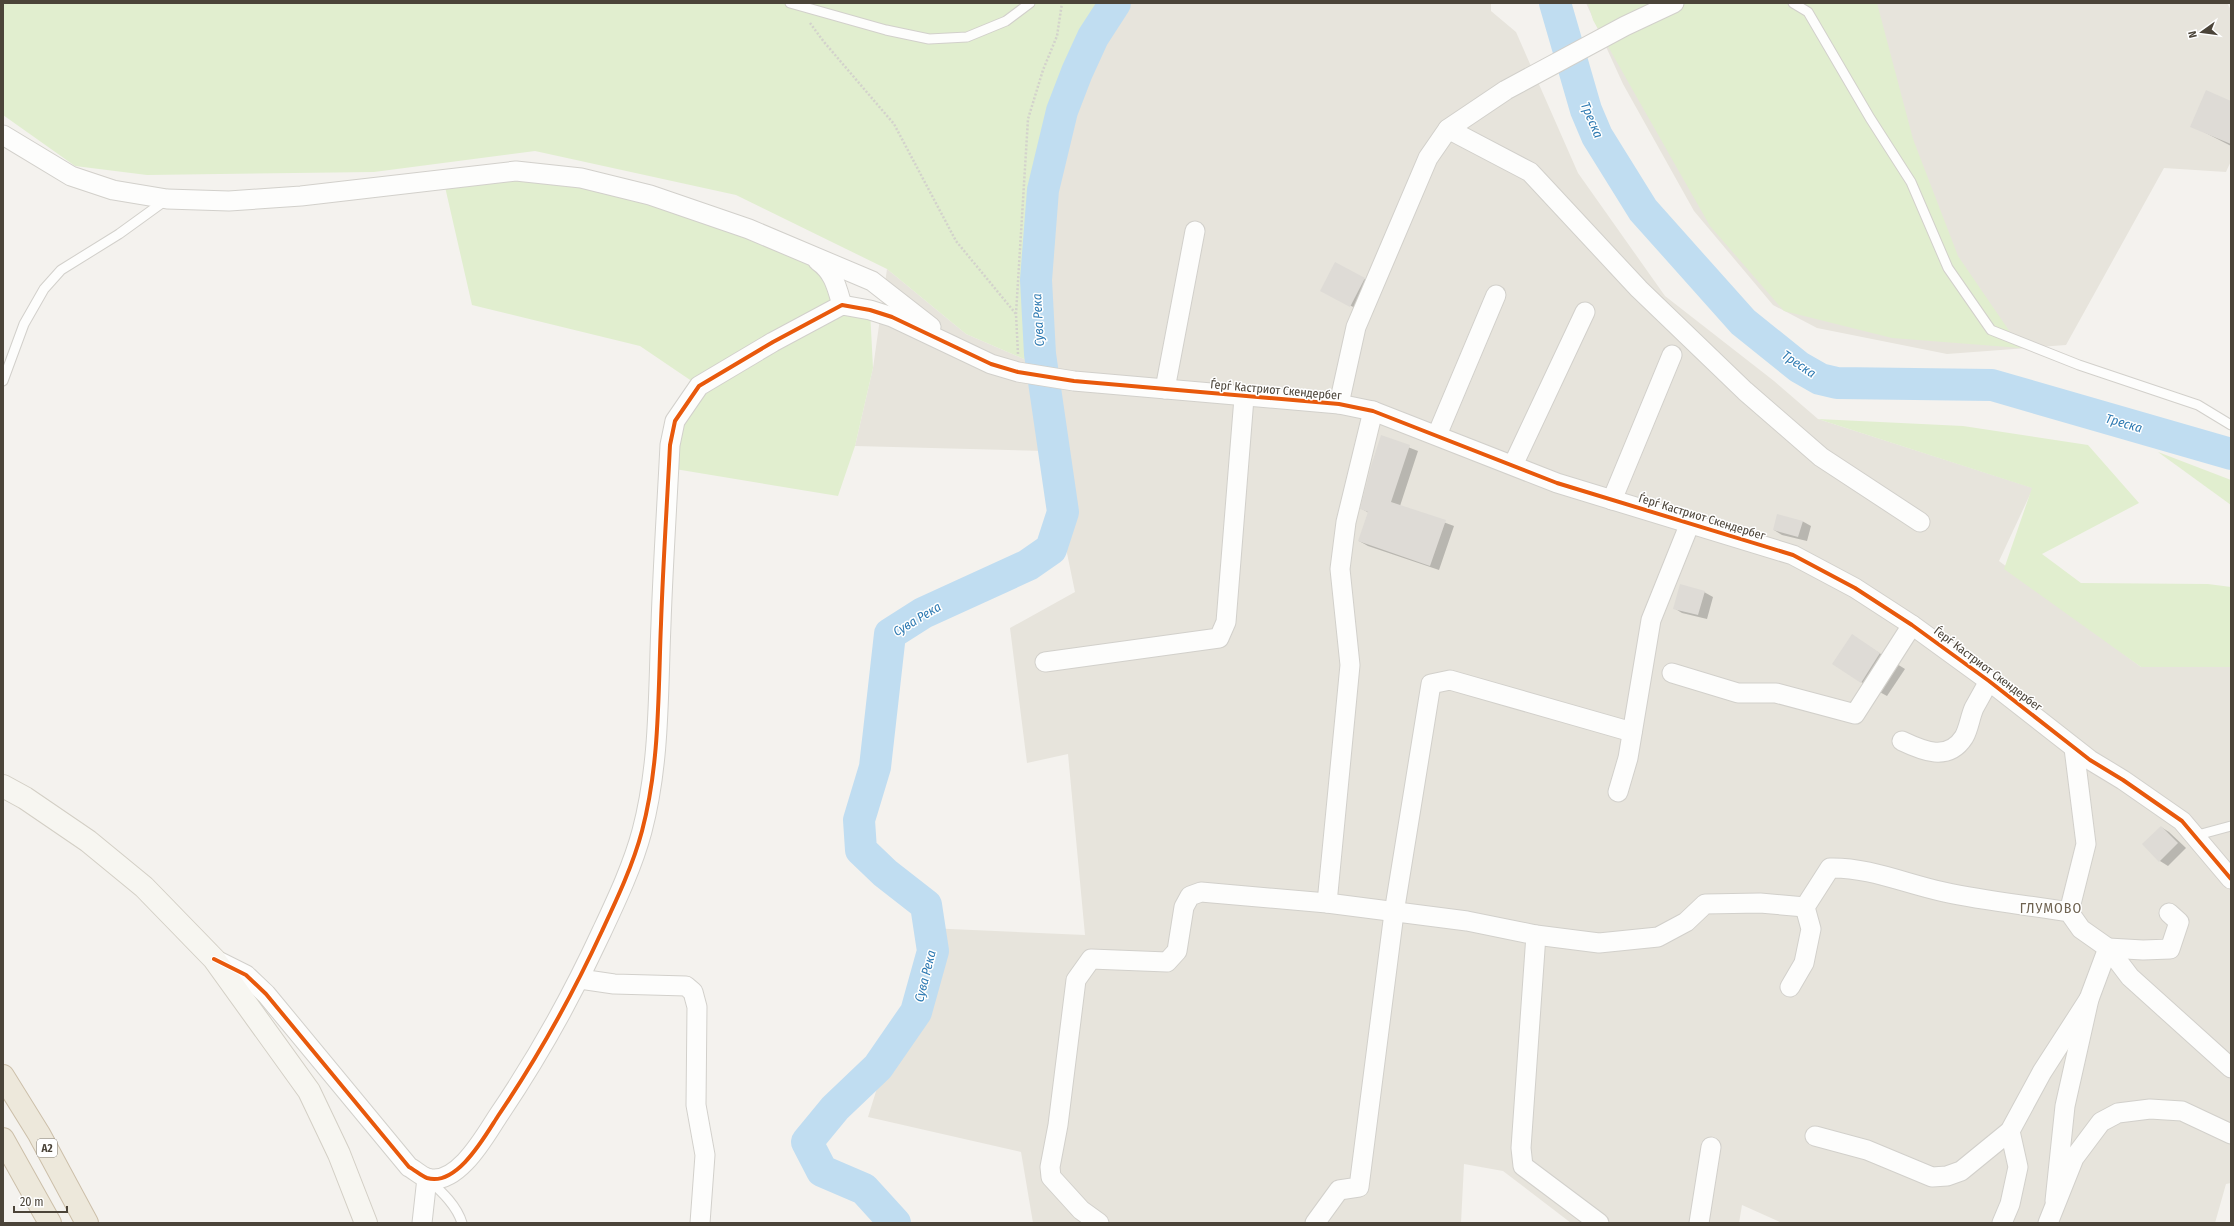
<svg xmlns="http://www.w3.org/2000/svg" width="2234" height="1226" viewBox="0 0 2234 1226" font-family="'Fira Sans Condensed',sans-serif">
  <rect width="100%" height="100%" fill="#f4f2ee"/>
  <g fill="#e7e4dc">
    <path d="M1122,3H1491V11L1516,32L1578,173L1665,296L1774,381L1818,419L2033,488L1999,561L2141,667H2231V1183L2226,1184L2215,1223H1782L1742,1205L1739,1223H1571L1503,1171L1464,1164L1461,1223H1033L1021,1152L868,1117L927,928L1085,935L1068,754L1027,763L1010,628L1075,592L1046,451L855,446L873,368L887,269L966,334L1038,365L1042,283L1059,138L1097,35Z"/>
    <path d="M1586,3H2227L2231,10V161L2226,172L2164,168L2066,345L1947,354L1817,328L1773,305L1694,211L1623,84Z"/>
  </g>
  <g fill="#e1eecf">
    <path d="M3,3H1122L1097,35L1059,138L1042,283L1038,365L966,334L887,269L736,195L535,151L374,172L147,175L75,166L3,115Z"/>
    <path d="M1588,3H1877L1913,139L1958,256L2021,348L1892,338L1784,311L1710,226L1593,20Z"/>
    <path d="M443,178H581L812,256L842,305L870,310L873,368L855,446L838,496L669,468L670,445L699,386L640,346L472,305Z"/>
    <path d="M1818,419L1963,426L2088,445L2139,503L2042,554L2081,583L2208,584L2231,587V667H2141L2004,569L2032,488Z"/>
    <path d="M2158,452L2231,480V505Z"/>
  </g>
  <g fill="#0003">
    <path d="M2231,102V146L2192,126Z"/>
    <path d="M1365,279L1373,283L1359,310L1330,295Z"/>
    <path d="M1382,437L1418,451L1400,506L1454,526L1439,570L1368,546L1359,541L1369,513L1362,509Z"/>
    <path d="M1802,521L1811,526L1807,541L1782,535L1774,530Z"/>
    <path d="M1704,592L1713,597L1707,619L1682,613L1674,608Z"/>
    <path d="M1852,636L1905,669L1887,696L1861,682Z"/>
    <path d="M2161,827L2169,832L2186,848L2168,866L2160,861Z"/>
  </g>
  <g fill="none" stroke-linecap="round" stroke-linejoin="round">
    <g stroke="#c0ddf1" stroke-width="32">
      <path d="M1555,3L1586,110L1597,136L1643,210L1743,322L1799,367L1820,379L1837,383L1992,385L2231,454"/>
      <path d="M895,1223L864,1189L822,1171L807,1142L835,1108L878,1067L916,1012L933,951L926,905L885,873L861,850L859,820L875,767L890,634L923,613L1028,565L1051,549L1063,512L1040,354L1036,280L1043,190L1062,111L1077,72L1093,37L1115,3"/>
    </g>
  </g>
  <g fill="#dedbd6">
    <path d="M2206,90L2231,101V144L2190,127Z"/>
    <path d="M1335,262L1365,278L1350,307L1320,291Z"/>
    <path d="M1381,435L1410,445L1391,502L1446,520L1430,566L1358,541L1368,512L1360,509L1371,466Z"/>
    <path d="M1777,514L1803,521L1798,537L1773,530Z"/>
    <path d="M1680,584L1705,591L1698,615L1673,609Z"/>
    <path d="M1852,634L1880,653L1861,683L1832,664Z"/>
    <path d="M2161,826L2178,843L2159,862L2142,844Z"/>
  </g>
  <g fill="none" stroke-linecap="round" stroke-linejoin="round">
    <g stroke="#d2d0cb" stroke-width="11">
      <g id="service">
        <path d="M790,3L886,30L929,39L967,37L1006,21L1030,3"/>
        <path d="M1793,3L1808,12L1870,118L1911,182L1948,268L1991,330L2079,365L2198,405L2231,425"/>
        <path d="M3,381L24,324L44,289L61,270L119,234L166,200"/>
        <path d="M2194,836L2231,826"/>
        <path d="M429,1180C442,1192 457,1206 462,1223"/>
      </g>
    </g>
    <g stroke="#d2d0cb" stroke-width="21">
      <g id="minor">
        <path d="M1448,129L1530,172L1639,289L1745,391L1821,457L1920,522"/>
        <path d="M3,135L71,176L113,190L167,199L229,201L301,196L516,171L581,178L650,195L749,229L872,281L931,327"/>
        <path d="M818,261C834,272 837,288 842,305"/>
        <path d="M1165,389L1195,231"/>
        <path d="M1339,404L1356,327L1428,158L1448,129L1506,90L1625,26L1674,3"/>
        <path d="M1437,435L1496,295"/>
        <path d="M1513,465L1585,312"/>
        <path d="M1612,500L1672,355"/>
        <path d="M1045,662L1219,638L1226,622L1244,398"/>
        <path d="M1672,673L1738,693H1776L1855,714L1912,625"/>
        <path d="M1902,741C1923,751 1948,762 1964,737C1969,728 1970,717 1974,708C1979,699 1984,690 1989,681"/>
        <path d="M1618,792L1628,758L1651,620L1690,523"/>
        <path d="M1327,903L1350,665L1340,569L1346,522L1373,411"/>
        <path d="M2069,912L2086,844L2074,748"/>
        <path d="M1536,935L1521,1148L1523,1166L1599,1223"/>
        <path d="M214,959L246,975L266,994L409,1167C415,1170 421,1176 427,1178C457,1187 485,1136 498,1116C538,1057 572,996 602,931C617,899 633,865 642,831C660,763 658,693 661,624C663,564 667,505 670,445L675,421L699,386L773,342L842,305L870,310L892,317L991,364L1018,372L1074,381L1339,404L1373,411L1557,483L1793,555L1855,588L1912,625L1989,681L2090,760L2123,780L2182,821L2231,879"/>
        <path d="M580,979L614,984L686,986L693,992L697,1007L696,1105L705,1155L700,1223"/>
        <path d="M1790,987L1804,963L1811,929L1805,907L1830,868C1869,867 1906,884 1944,892C1985,901 2027,905 2069,912L2081,929L2108,948L2130,977L2231,1068"/>
        <path d="M1815,1136L1867,1150L1932,1177L1947,1176L1961,1171L2010,1131L2042,1072L2089,999"/>
        <path d="M2055,1201L2065,1106L2089,999L2108,948L2143,950L2170,949L2179,922L2169,913"/>
        <path d="M422,1223L427,1178"/>
        <path d="M1099,1223L1081,1210L1051,1177L1050,1167L1058,1125L1076,980L1091,959L1167,962L1177,951L1184,907L1190,896L1201,892L1327,903L1467,921L1536,935L1599,943L1658,937L1686,922L1705,904L1760,903L1805,907"/>
        <path d="M1315,1223L1339,1190L1359,1187L1394,913L1431,684L1450,680L1632,732"/>
        <path d="M1699,1223L1711,1147"/>
        <path d="M2002,1223L2010,1204L2018,1167L2010,1131"/>
        <path d="M2048,1223L2074,1158L2101,1122L2118,1113L2150,1109L2182,1111L2231,1134"/>
      </g>
    </g>
    <g stroke="#d3cfc5" stroke-width="24">
      <path id="secondary" d="M3,786L25,798L88,841L144,887L214,959L309,1091L339,1154L366,1223"/>
    </g>
    <g stroke="#ccbfa9" stroke-width="24">
      <g id="motorway">
        <path d="M3,1076L39,1134L87,1223"/>
        <path d="M3,1139L50,1223"/>
      </g>
    </g>
    <g stroke="#d3d2cc" stroke-width="2.5" stroke-dasharray="2 2" stroke-linecap="butt">
      <path d="M810,23L824,42L894,124L956,241L1016,314"/>
      <path d="M1018,354L1016,314L1028,119L1043,70L1057,36L1062,3"/>
    </g>
    <use href="#service" stroke="#fdfdfc" stroke-width="9"/>
    <use href="#minor" stroke="#fdfdfc" stroke-width="19"/>
    <use href="#secondary" stroke="#f7f6f1" stroke-width="22"/>
    <use href="#motorway" stroke="#ede8db" stroke-width="22"/>
    <g stroke="#fff" stroke-width="6">
      <path id="cycleway" d="M214,959L246,975L266,994L409,1167C415,1170 421,1176 427,1178C457,1187 485,1136 498,1116C538,1057 572,996 602,931C617,899 633,865 642,831C660,763 658,693 661,624C663,564 667,505 670,445L675,421L699,386L773,342L842,305L870,310L892,317L991,364L1018,372L1074,381L1339,404L1373,411L1557,483L1793,555L1855,588L1912,625L1989,681L2090,760L2123,780L2182,821L2231,879"/>
    </g>
    <use href="#cycleway" stroke="#e8590c" stroke-width="4"/>
  </g>
  <g text-anchor="middle" dominant-baseline="central" stroke-width="3" stroke-linejoin="round" paint-order="stroke">
    <rect fill="#fff" stroke="#817c74" stroke-width="1" x="37" y="1139" width="20" height="18" rx="3"/>
    <g font-size="11" font-weight="bold" fill="#4b4439">
      <text x="47" y="1148">A2</text>
    </g>
    <g font-size="12" fill="#4b4439" stroke="#fff">
      <text transform="translate(1276 390) rotate(5)">Ѓерѓ Кастриот Скендербег</text>
      <text transform="translate(1702 517) rotate(17)">Ѓерѓ Кастриот Скендербег</text>
      <text transform="translate(1988 669) rotate(37)">Ѓерѓ Кастриот Скендербег</text>
    </g>
    <g font-size="13" font-style="italic" fill="#2e7ab2" stroke="#fff">
      <text transform="translate(1592 120) rotate(67)">Треска</text>
      <text transform="translate(1038 320) rotate(-93)">Сува Река</text>
      <text transform="translate(1799 364) rotate(34)">Треска</text>
      <text transform="translate(2124 423) rotate(16)">Треска</text>
      <text transform="translate(917 619) rotate(-31)">Сува Река</text>
      <text transform="translate(925 976) rotate(-76)">Сува Река</text>
    </g>
    <g font-size="14" letter-spacing="1" fill="#6e6250" stroke="#fff">
      <text x="2051" y="908">ГЛУМОВО</text>
    </g>
  </g>
  <rect width="2234" height="1226" fill="none" stroke="#4b4439" stroke-width="8"/>
  <g transform="translate(2202 32) rotate(256)" stroke="#ffffff" stroke-width="3" paint-order="stroke">
  <path d="M0-3L7 15L0 10L-7 15Z" fill="#4b4439"/>
  <text y="-6" font-size="11" font-weight="bold" text-anchor="middle" fill="#4b4439">N</text>
  </g>
  <path d="M14 1206v6h53v-6" fill="none" stroke="#4b4439" stroke-width="2"/>
  <text x="20" y="1206" font-size="12" fill="#4b4439" stroke="#ffffff" stroke-width="3" paint-order="stroke">20 m</text>
</svg>
